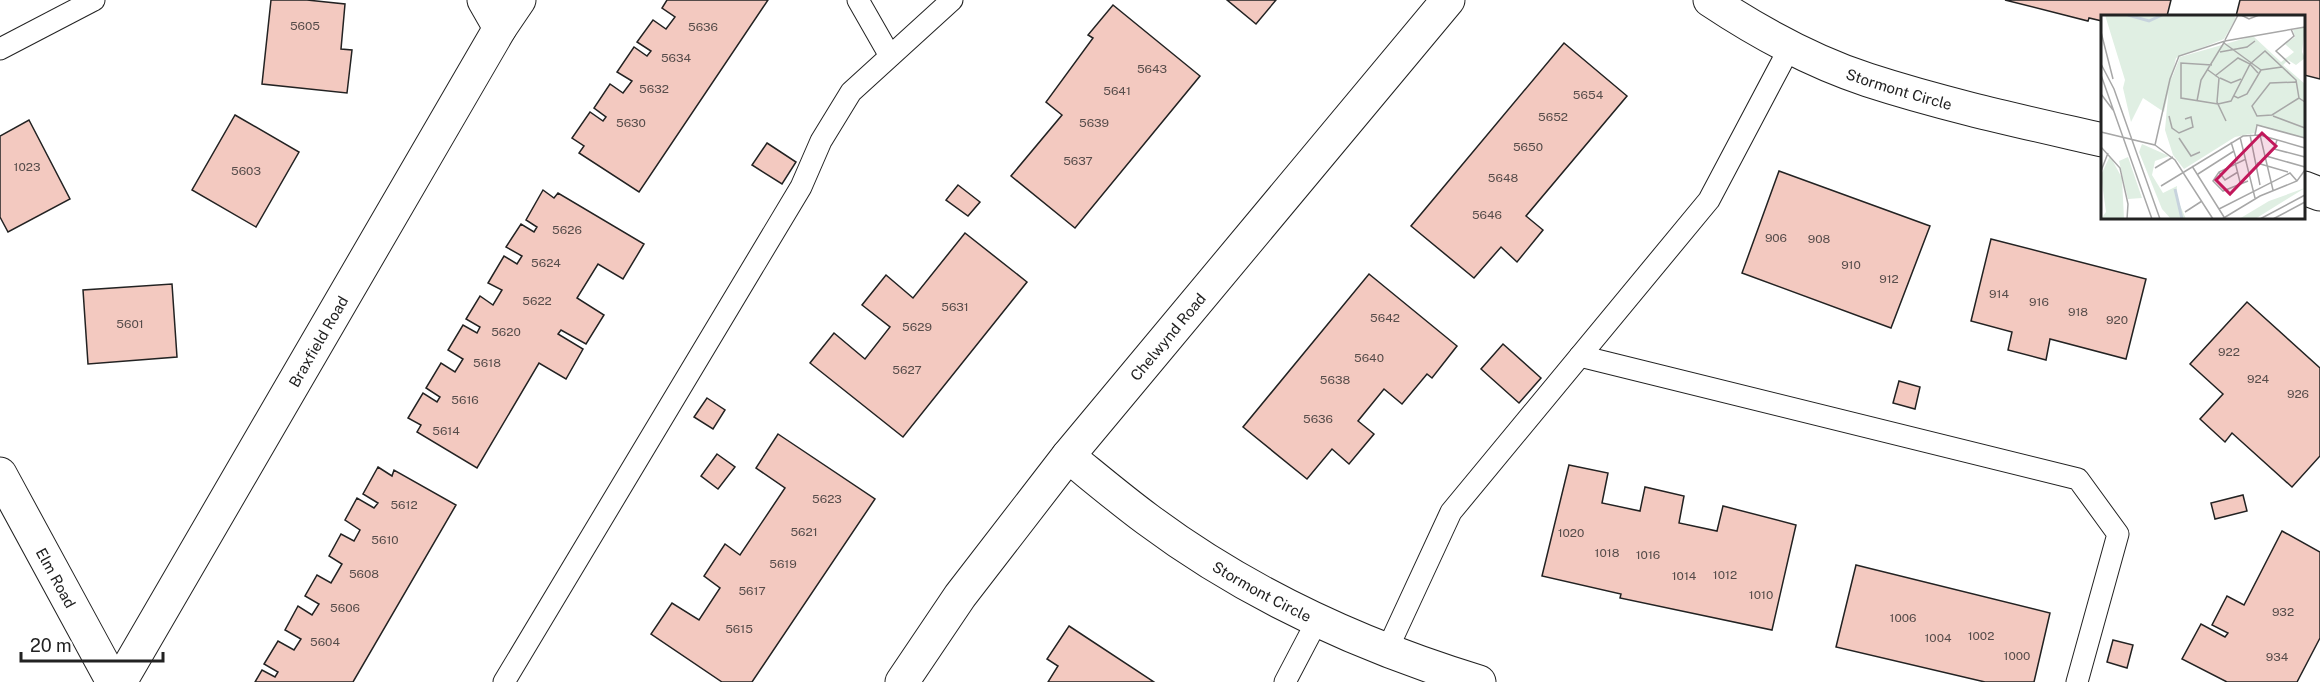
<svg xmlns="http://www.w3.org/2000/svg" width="2320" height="682" viewBox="0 0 2320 682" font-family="'Public Sans',sans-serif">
  <rect width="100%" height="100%" fill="#fff"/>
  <g fill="#f3c9c0" stroke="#222" stroke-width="1.5">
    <path d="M271,0H307L345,4L341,49L352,50L347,93L262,84Z"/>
    <path d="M667,0H768L639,192L579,153L584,146L572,138L590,112L603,121L606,117L594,108L610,84L623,93L632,81L617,72L634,47L647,56L651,51L637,42L653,20L666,29L675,17L662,8Z"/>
    <path d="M1227,0H1276L1256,24Z"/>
    <path d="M2005,0H2171L2167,16H2102V21L2089,18L2088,21Z"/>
    <path d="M2240,0H2320V79L2304,75V16H2236Z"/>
    <path d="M1113,5L1200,76L1075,228L1011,176L1062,115L1046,102L1093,38L1088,35Z"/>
    <path d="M1564,43L1627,96L1526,216L1543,230L1517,262L1501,247L1474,278L1411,226Z"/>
    <path d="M235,115L299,152L256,227L192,190Z"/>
    <path d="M29,120L70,199L8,232L0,217V136Z"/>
    <path d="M767,143L796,162L782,184L752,165Z"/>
    <path d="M1779,171L1930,226L1891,328L1742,273Z"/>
    <path d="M958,185L980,202L968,216L946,200Z"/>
    <path d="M543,190L554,198L558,193L644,244L623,279L598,264L577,298L604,315L586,344L561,330L558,334L583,349L566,379L539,363L477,468L417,432L421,425L408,418L423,393L437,402L440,397L426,388L441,363L455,372L463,359L448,350L463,325L477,333L480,327L466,319L480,296L493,305L502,290L488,283L504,256L517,264L522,256L506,247L521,224L534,232L537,227L526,220Z"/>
    <path d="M965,233L1027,282L903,437L810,363L834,333L865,359L890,327L862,305L886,275L913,298Z"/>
    <path d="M1991,239L2146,279L2126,359L2050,339L2046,360L2008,350L2012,332L1971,321Z"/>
    <path d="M1369,274L1457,346L1432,378L1427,374L1402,404L1384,389L1358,421L1374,434L1349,464L1332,449L1307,479L1243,427Z"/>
    <path d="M172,284L177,357L88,364L83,290Z"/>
    <path d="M2247,302L2320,368V456L2292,487L2232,433L2225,442L2200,419L2223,394L2190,364Z"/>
    <path d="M1503,344L1541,378L1519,403L1481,369Z"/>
    <path d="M1899,381L1920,387L1915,409L1893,403Z"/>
    <path d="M707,398L725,410L713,429L694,417Z"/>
    <path d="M778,434L875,499L752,682H722L651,634L672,603L699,620L720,588L704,576L725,544L740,555L785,488L756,468Z"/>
    <path d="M717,454L735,467L718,489L701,476Z"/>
    <path d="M1569,465L1608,473L1602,503L1640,511L1645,487L1684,496L1679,523L1717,531L1723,506L1796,525L1772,630L1620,598L1621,594L1542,576Z"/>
    <path d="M378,467L392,476L394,470L456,505L353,682H255L262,670L275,677L278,672L264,664L278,641L294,650L301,639L285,630L298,606L312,615L319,604L305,596L317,575L331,583L342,564L329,556L341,534L354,541L360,530L345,520L357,498L374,508L378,503L363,494Z"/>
    <path d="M2243,495L2247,511L2215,519L2211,503Z"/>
    <path d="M2282,531L2320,552V638L2297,682H2227L2182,659L2201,624L2225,637L2228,633L2212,625L2227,596L2244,605Z"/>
    <path d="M1856,565L2050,613L2034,682H1985L1836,647Z"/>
    <path d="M1069,626L1154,682H1048L1058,666L1047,659Z"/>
    <path d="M2113,640L2133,645L2127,668L2107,662Z"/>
  </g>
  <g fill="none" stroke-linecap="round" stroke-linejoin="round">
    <g stroke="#222" stroke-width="23">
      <g id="service">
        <path d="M858,0L890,56"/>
        <path d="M0,49L94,0"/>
        <path d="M1580,356L2078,479L2118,534L2077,682"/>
        <path d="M1387,650L1451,512L1709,200L1790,47"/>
        <path d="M504,682L801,187L821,141L851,92L952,0"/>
        <path d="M1285,682L1317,621"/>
      </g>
    </g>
    <g stroke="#222" stroke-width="35">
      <g id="minor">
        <path d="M484,0L500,28"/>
        <path id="s1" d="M1710,0C1758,32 1813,62 1868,80C1945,105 2024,122 2102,140"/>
        <path d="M2304,188L2320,194"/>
        <path id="s2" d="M1068,456C1094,477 1120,499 1147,519C1246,593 1361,646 1479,682"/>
        <path id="s3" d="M0,474L113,682"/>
        <path id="s4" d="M120,682L500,28L519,0"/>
        <path id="s5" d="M902,682L960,596L1068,456L1448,0"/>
      </g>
    </g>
    <use href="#service" stroke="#fff" stroke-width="21"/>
    <use href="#minor" stroke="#fff" stroke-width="33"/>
  </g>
  <g text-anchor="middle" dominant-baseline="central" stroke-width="4.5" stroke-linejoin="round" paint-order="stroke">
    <g font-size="12" fill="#564c4a">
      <text x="305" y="26">5605</text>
      <text x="703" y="27">5636</text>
      <text x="676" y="58">5634</text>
      <text x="1152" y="69">5643</text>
      <text x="654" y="89">5632</text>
      <text x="1117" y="91">5641</text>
      <text x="1588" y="95">5654</text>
      <text x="1553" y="117">5652</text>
      <text x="631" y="123">5630</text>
      <text x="1094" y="123">5639</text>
      <text x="1528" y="147">5650</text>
      <text x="1078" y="161">5637</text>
      <text x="27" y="167">1023</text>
      <text x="246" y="171">5603</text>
      <text x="1503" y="178">5648</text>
      <text x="1487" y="215">5646</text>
      <text x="567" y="230">5626</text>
      <text x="1776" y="238">906</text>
      <text x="1819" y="239">908</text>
      <text x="546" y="263">5624</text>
      <text x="1851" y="265">910</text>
      <text x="1889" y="279">912</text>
      <text x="1999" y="294">914</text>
      <text x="537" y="301">5622</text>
      <text x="2039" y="302">916</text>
      <text x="955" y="307">5631</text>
      <text x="2078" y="312">918</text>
      <text x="1385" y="318">5642</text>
      <text x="2117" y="320">920</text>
      <text x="130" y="324">5601</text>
      <text x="917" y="327">5629</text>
      <text x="506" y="332">5620</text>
      <text x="2229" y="352">922</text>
      <text x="1369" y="358">5640</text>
      <text x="487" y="363">5618</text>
      <text x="907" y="370">5627</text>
      <text x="2258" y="379">924</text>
      <text x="1335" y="380">5638</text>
      <text x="2298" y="394">926</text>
      <text x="465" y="400">5616</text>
      <text x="1318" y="419">5636</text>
      <text x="446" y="431">5614</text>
      <text x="827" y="499">5623</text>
      <text x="404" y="505">5612</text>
      <text x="804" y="532">5621</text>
      <text x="1571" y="533">1020</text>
      <text x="385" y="540">5610</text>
      <text x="1607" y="553">1018</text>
      <text x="1648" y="555">1016</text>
      <text x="783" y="564">5619</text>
      <text x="364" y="574">5608</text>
      <text x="1725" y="575">1012</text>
      <text x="1684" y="576">1014</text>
      <text x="752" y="591">5617</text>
      <text x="1761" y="595">1010</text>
      <text x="345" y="608">5606</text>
      <text x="2283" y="612">932</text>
      <text x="1903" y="618">1006</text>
      <text x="739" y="629">5615</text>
      <text x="1981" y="636">1002</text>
      <text x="1938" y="638">1004</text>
      <text x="325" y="642">5604</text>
      <text x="2017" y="656">1000</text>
      <text x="2277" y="657">934</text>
    </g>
    <g font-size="15" fill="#222" stroke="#fff">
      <text stroke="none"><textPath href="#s1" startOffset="210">Stormont Circle</textPath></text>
      <text stroke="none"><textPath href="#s5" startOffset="436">Chelwynd Road</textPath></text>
      <text stroke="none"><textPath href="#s4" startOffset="394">Braxfield Road</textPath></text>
      <text stroke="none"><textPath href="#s3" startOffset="118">Elm Road</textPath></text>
      <text stroke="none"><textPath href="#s2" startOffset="237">Stormont Circle</textPath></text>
    </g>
  </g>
  <g transform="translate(2101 15)">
    <rect width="204" height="204" fill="#fff"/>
    <path d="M4,0H132L135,3L123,24L75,43L63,97L42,83L30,107L22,73L24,65ZM204,12L201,37L204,43L195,50L187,45L182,50L204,69V123L155,110L154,118L134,122L83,154L72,140L64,115L68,70L79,42L152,21L180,47L193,37L184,29L194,22L192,15ZM41,129L68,141L54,146L51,160L62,178L76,171L75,181L85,204H70L61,194L38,137ZM9,141L21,163L23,204H0L5,197L0,160ZM27,142L41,183L27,184L18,146ZM204,173L154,204H138L168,186Z" fill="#e0efe3"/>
    <path fill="none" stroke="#c7d3dd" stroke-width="3" d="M27,0L48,6L61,0M74,174L81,204"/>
    <path fill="none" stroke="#a7a7a7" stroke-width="1.5" d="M140,0L148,4L158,0M0,17L12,64M124,25L137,0M123,28L160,55M119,37L146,32L154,26M0,49L13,74L59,204M189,49L175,36L193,21L190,14M111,50L80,48V83L117,89L130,86L149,49L137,43L114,61M107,55L118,63L116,87L125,106M157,58L149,49L164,36L195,65L198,83L204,87M0,60L51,204M119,63L130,68L140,64M196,67L169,68L151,91L156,101L171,100L198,83M0,79L12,95M133,81L137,83L146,79L160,55L181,52M96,86L100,65L124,26M68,101L71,113L78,118L92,112L90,102L84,104M172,101L204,113M0,117L54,130L69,64L78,41L124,26L204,12M149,120L159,170M154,120L156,110L204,123M159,120L172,175M139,122L154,183M78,123L90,141L99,137M176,125L173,134L204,142M130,127L136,146M54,130L74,145L112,204M0,132L19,153L27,189L26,204M165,141L204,152M145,144L118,157L112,166L122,176L147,166M134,147L139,167M156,148L187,157M91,151L123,202M54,153L72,142M0,156L7,138M118,157L124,165L137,157M97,159L133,136M60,171L142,121L159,120L204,133M118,194L189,158L196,166M84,197L101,186M121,204L159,181L196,166L204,155M159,204L204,180M172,204L204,187"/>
    <path fill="#c2185b" fill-opacity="0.15" stroke="#c2185b" stroke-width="3" d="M161,118L175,131L129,179L115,165Z"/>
    <rect width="204" height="204" fill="none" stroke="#222" stroke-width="3"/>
  </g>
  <path d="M21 652v9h142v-9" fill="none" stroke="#222222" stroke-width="3"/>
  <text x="30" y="652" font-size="18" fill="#222222" stroke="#ffffff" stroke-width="4.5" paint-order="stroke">20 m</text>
</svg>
